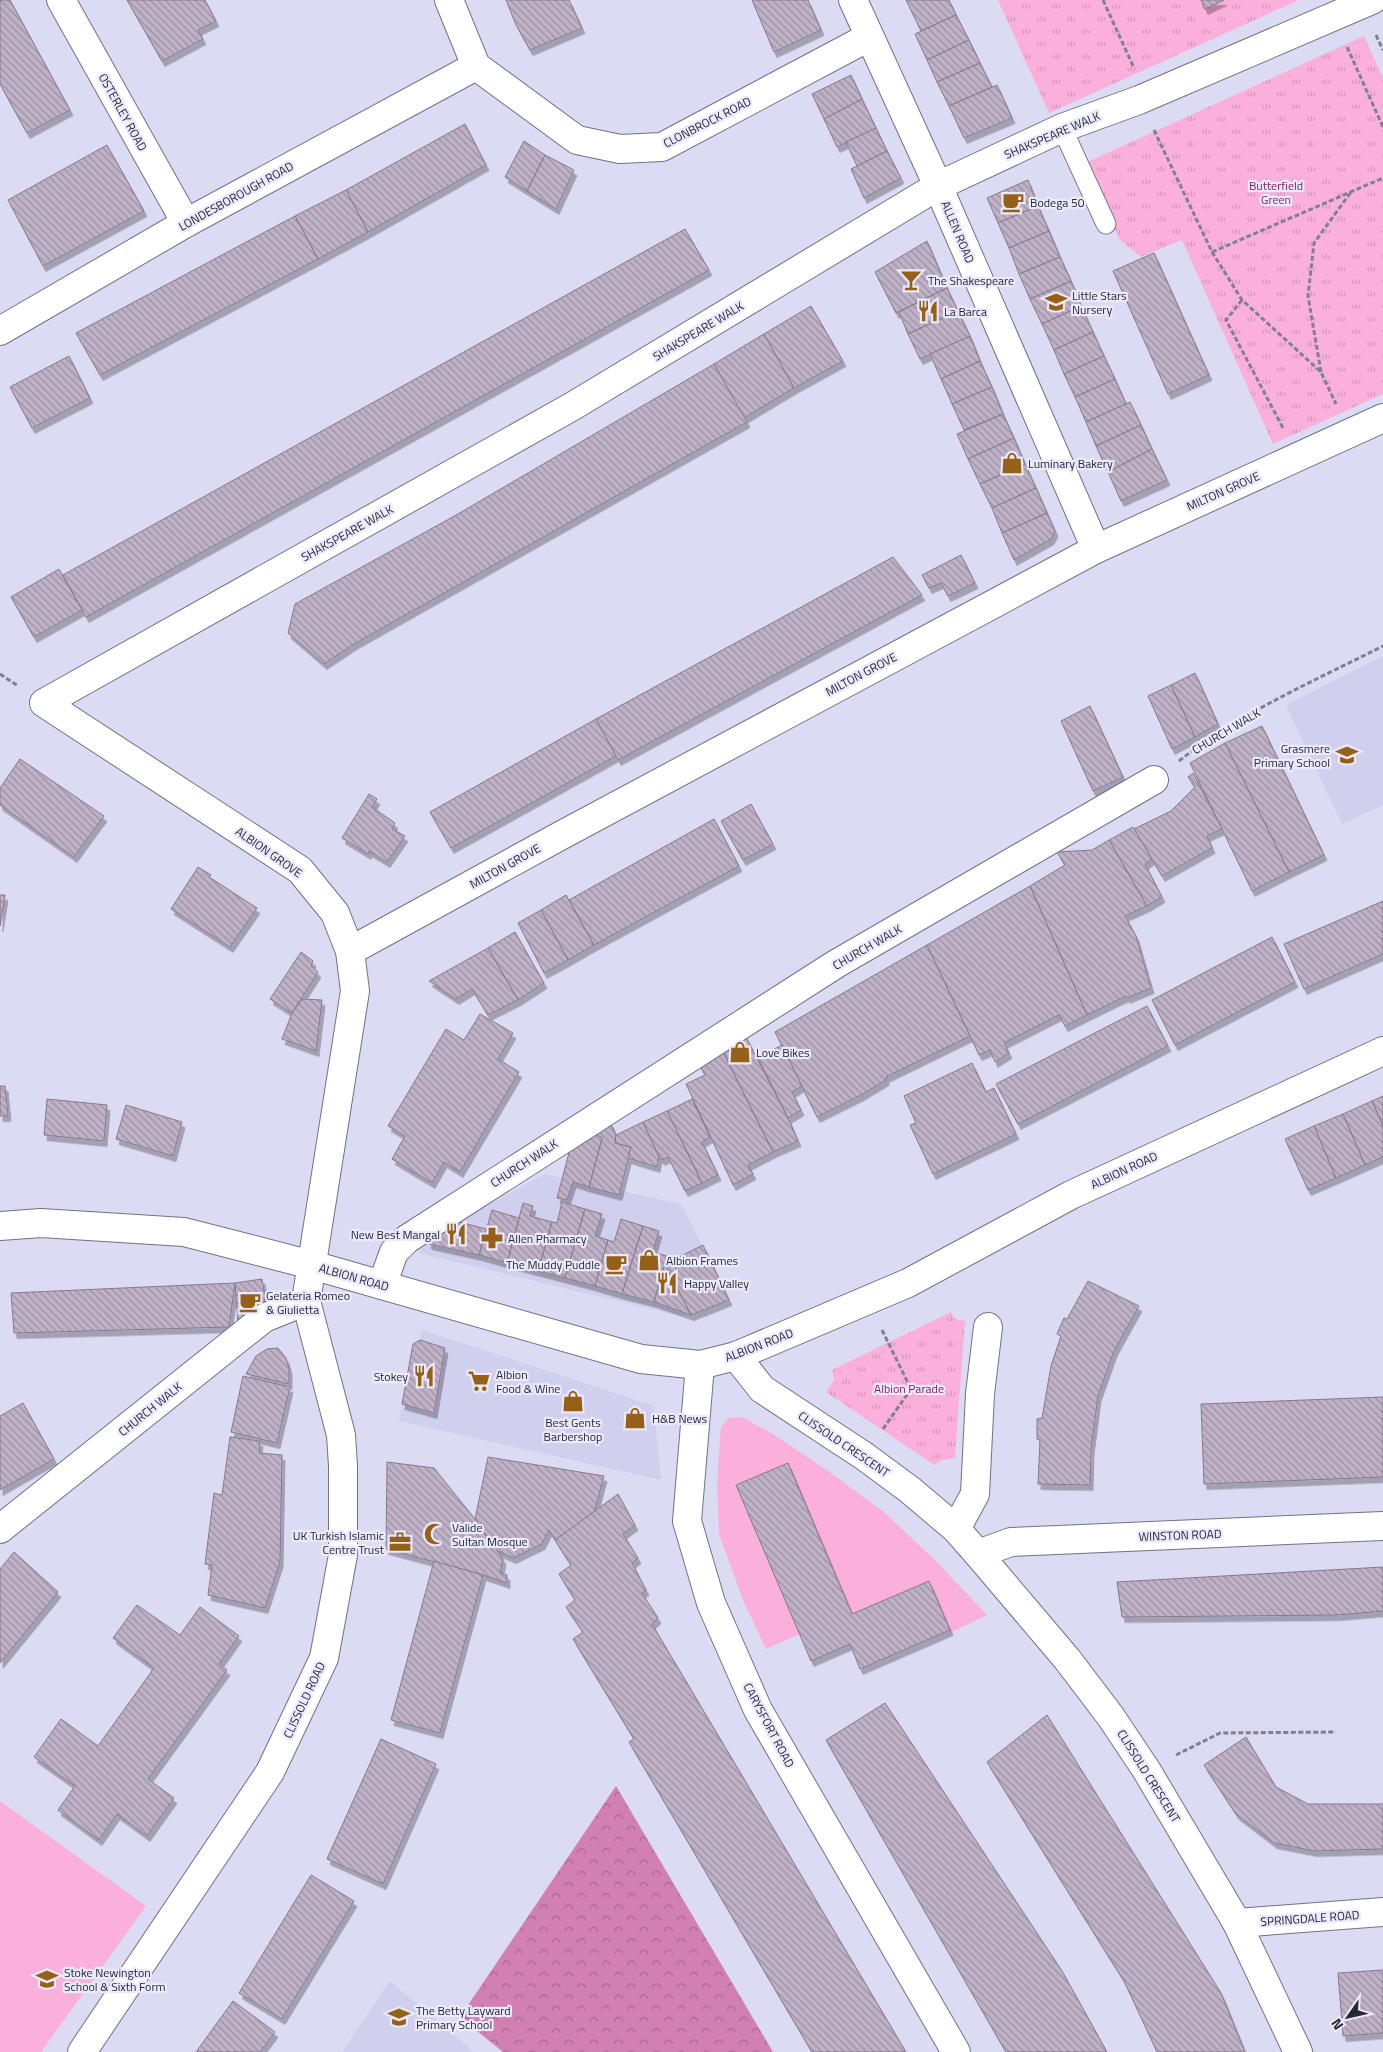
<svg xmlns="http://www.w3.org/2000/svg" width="1383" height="2052" viewBox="0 0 1383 2052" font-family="'Titillium Web',sans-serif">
  <defs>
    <pattern id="forest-crowns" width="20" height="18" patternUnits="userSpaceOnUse" patternTransform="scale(1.25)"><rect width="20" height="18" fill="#d27fb1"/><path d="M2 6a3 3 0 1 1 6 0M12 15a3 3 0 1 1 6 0" fill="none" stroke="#aa6891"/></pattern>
    <pattern id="park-tufts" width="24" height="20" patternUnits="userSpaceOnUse" patternTransform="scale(1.25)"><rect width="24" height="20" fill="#fab0da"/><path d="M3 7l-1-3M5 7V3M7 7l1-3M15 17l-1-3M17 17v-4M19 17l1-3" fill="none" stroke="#d697bc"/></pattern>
    <pattern id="building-back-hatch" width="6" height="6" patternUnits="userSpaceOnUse" patternTransform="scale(1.25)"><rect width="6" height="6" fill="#bfb1c6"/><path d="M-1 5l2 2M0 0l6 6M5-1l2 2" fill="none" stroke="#9b90a1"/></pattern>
    <filter id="shadow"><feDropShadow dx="3" dy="5.5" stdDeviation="0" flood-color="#0004"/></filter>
  </defs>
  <rect width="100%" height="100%" fill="#dcdbf4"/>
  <g fill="#d0cfee">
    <path d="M1383,656V805L1342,824L1286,705Z"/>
    <path d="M544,1174L681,1204L729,1300L680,1316L419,1253L423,1241Z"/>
    <path d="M422,1330L654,1406L661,1480L399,1421L413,1344L420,1340Z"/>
    <path d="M390,1981L474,2052H342Z"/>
  </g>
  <g fill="#fab0da">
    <path d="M742,1417L773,1434L828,1471L884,1512L937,1562L987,1615L950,1633L929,1582L852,1614L788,1464L800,1634L766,1649L743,1600L719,1534L717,1485L720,1438L721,1427L729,1418Z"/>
    <path d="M0,1801L146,1906L41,2052H0Z"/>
  </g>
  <path fill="url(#forest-crowns)" d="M616,1786L773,2052H503L460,2017Z"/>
  <g fill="url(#park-tufts)">
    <path d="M998,0H1299L1049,113Z"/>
    <path d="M1364,36L1383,78V394L1273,444L1182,240L1141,257L1120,240L1085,163Z"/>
    <path d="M951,1312L955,1319L965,1321L955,1458L943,1460L934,1465L826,1392L834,1380L832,1370Z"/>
  </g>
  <g fill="url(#building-back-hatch)" stroke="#87798d" filter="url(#shadow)">
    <path d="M0,0H10L70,110L27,133L0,84Z"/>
    <path d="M127,0H205L216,21L198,30L203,39L162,61Z"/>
    <path d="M506,0H569L582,28L530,50L516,25Z"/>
    <path d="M752,0H808L821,30L774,52Z"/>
    <path d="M906,0H949L956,15L921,31Z"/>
    <path d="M1201,0H1224L1205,9Z"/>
    <path d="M956,15L969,40L927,60L915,34Z"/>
    <path d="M969,40L980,63L937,82L927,60Z"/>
    <path d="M980,63L992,87L949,106L937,82Z"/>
    <path d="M851,75L862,99L824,119L812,94Z"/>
    <path d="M997,85L1012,118L964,138L949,106Z"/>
    <path d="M862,99L876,128L837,147L824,119Z"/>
    <path d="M465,124L486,165L368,232L346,190Z"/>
    <path d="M876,128L887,151L857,166L846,142Z"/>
    <path d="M524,141L545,155L527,191L505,177Z"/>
    <path d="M107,145L144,211L43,266L8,200Z"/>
    <path d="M887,151L901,178L864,198L851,169Z"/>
    <path d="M545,155L574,170L556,209L527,191Z"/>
    <path d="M1028,180L1038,206L998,223L987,198Z"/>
    <path d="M346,190L368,232L318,259L295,216Z"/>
    <path d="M1038,206L1049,231L1009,248L998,223Z"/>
    <path d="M295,216L318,259L100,375L76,333Z"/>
    <path d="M685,229L709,270L86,617L63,575Z"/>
    <path d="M1049,231L1060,257L1019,274L1009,248Z"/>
    <path d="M927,241L947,288L896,313L875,272Z"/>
    <path d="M1154,253L1209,375L1168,394L1113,271Z"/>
    <path d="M1060,257L1071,281L1030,299L1019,274Z"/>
    <path d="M1071,281L1081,306L1042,324L1030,299Z"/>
    <path d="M947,288L958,311L908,334L899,312Z"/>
    <path d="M811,306L843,361L794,388L764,334Z"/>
    <path d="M1081,306L1093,332L1054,350L1042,324Z"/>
    <path d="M958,311L970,336L920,359L908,334Z"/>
    <path d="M1093,332L1104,356L1064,374L1054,350Z"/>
    <path d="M764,334L794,388L744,418L714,364Z"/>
    <path d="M970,336L980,361L941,379L930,354Z"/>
    <path d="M69,356L90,398L32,428L10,387Z"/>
    <path d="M1104,356L1115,379L1075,397L1064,374Z"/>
    <path d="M980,361L992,387L952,404L941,379Z"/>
    <path d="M714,364L747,422L354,644L324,664L288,633L295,604L458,514Z"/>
    <path d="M1115,379L1126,404L1086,422L1075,397Z"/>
    <path d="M992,387L1003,414L964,430L952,404Z"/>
    <path d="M1130,402L1141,425L1096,446L1086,422Z"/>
    <path d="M1003,414L1014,438L968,459L957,434Z"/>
    <path d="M1141,425L1152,449L1108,472L1096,446Z"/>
    <path d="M1014,438L1025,464L980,484L968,459Z"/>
    <path d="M1152,449L1167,480L1121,501L1108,472Z"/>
    <path d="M1025,464L1036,488L992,508L980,484Z"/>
    <path d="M1036,488L1047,513L1002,533L992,508Z"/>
    <path d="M1047,513L1055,531L1051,539L1014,560L1002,533Z"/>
    <path d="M961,555L975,583L948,596L941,583L929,588L922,575Z"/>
    <path d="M893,557L922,595L618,760L596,719Z"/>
    <path d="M59,569L82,610L34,637L11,597Z"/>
    <path d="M1195,673L1218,724L1195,737L1171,685Z"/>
    <path d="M1171,685L1195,737L1172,749L1148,696Z"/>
    <path d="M1090,706L1123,777L1093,791L1061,721Z"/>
    <path d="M596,719L616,756L451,848L430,812Z"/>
    <path d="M1262,726L1324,855L1289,872L1225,743Z"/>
    <path d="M1225,743L1289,872L1252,891L1190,763Z"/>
    <path d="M20,759L104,816L74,857L0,805V788Z"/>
    <path d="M1193,773L1222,829L1207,836L1212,848L1162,876L1134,829L1171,811L1195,787L1188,777Z"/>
    <path d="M369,794L377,799L372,807L395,823L392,829L405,836L387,862L369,851L368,854L342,838Z"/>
    <path d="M751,804L773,844L743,860L721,821Z"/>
    <path d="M714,819L739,866L594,945L569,900Z"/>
    <path d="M1133,827L1152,859L1145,864L1162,897L1147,906L1109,840Z"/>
    <path d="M1109,840L1147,906L1125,916L1136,936L1151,988L1127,998L1126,996L1087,1015L1030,886L1065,865L1057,852L1092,850Z"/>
    <path d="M198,867L211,875L209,877L257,908L230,947L171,909Z"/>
    <path d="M1030,886L1087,1015L1065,1026L1059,1015L1004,1043L1009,1053L995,1062L990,1050L979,1055L927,945Z"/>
    <path d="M0,895H5L0,926Z"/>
    <path d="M566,895L594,945L568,960L541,910Z"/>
    <path d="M1383,901V954L1304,989L1284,944Z"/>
    <path d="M541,910L568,960L544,973L518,923Z"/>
    <path d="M515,932L544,983L518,1000L488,948Z"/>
    <path d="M1272,937L1295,982L1175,1045L1152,1000Z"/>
    <path d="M927,945L970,1036L886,1077V1080L861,1095L817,1117L775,1032Z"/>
    <path d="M488,948L518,1000L488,1015L472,989L456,999L429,981Z"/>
    <path d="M301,952L313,961L311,966L318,972L292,1013L270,999Z"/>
    <path d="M302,999L322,1000L316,1051L282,1039L292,1013Z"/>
    <path d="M1147,1006L1168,1046L1018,1124L996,1084Z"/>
    <path d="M480,1014L513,1033L498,1059L519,1072L460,1172L444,1162L432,1183L392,1159L405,1136L388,1126L446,1029L464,1040Z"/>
    <path d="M745,1035L788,1118L798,1141L773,1152L722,1050Z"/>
    <path d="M782,1045L802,1086L792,1092L801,1110L788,1118L758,1058Z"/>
    <path d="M722,1050L773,1152L748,1165L753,1174L733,1185L686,1084L705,1075L700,1066Z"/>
    <path d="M972,1063L986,1092L994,1088L1016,1134L933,1174L910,1125L916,1123L904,1096Z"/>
    <path d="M0,1086H5L8,1116H0Z"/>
    <path d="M1383,1096V1126L1372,1101Z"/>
    <path d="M47,1099L107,1105L104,1141L44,1135Z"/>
    <path d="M692,1099L710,1137L702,1142L718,1175L702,1183L667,1111Z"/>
    <path d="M1372,1101L1383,1126V1157L1365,1165L1343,1114Z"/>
    <path d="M126,1105L182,1122L173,1156L116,1139Z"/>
    <path d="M667,1111L702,1183L685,1191L668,1157L662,1160L659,1157L643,1122Z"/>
    <path d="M1343,1114L1365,1165L1336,1178L1314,1126Z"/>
    <path d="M610,1122L616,1135L615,1143L631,1147L619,1195L589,1187L602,1138L594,1133Z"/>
    <path d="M643,1122L659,1157L657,1167L628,1158L631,1147L615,1143L616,1135Z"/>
    <path d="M1314,1126L1336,1178L1308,1190L1285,1139Z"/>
    <path d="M594,1133L602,1138L589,1187L573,1182L567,1200L557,1198L570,1149Z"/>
    <path d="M562,1202L585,1209L565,1278L538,1271L552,1222L557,1223Z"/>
    <path d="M523,1203L533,1206L530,1216L552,1222L538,1271L507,1263Z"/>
    <path d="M585,1209L602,1214L595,1236L608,1240L595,1286L565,1278Z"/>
    <path d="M492,1210L519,1218L507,1263L479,1255Z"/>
    <path d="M621,1219L643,1226L622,1294L595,1286L608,1240L614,1242Z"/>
    <path d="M456,1221L486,1229L479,1255L429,1244L428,1241Z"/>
    <path d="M643,1226L659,1231L653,1252L667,1256L654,1302L622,1294Z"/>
    <path d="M703,1245L729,1300L691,1315L665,1264Z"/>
    <path d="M665,1264L691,1315L654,1302Z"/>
    <path d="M262,1279L265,1296L263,1308L238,1324L235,1283Z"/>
    <path d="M1088,1281L1139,1306L1114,1351L1098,1396L1091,1449L1090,1485L1038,1484L1040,1440L1037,1439V1419L1042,1418L1051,1366L1061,1336L1057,1334L1064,1318L1067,1319Z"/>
    <path d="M235,1283L229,1327L14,1333L11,1293Z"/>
    <path d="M420,1340L445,1348L434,1413L402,1404L413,1344Z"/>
    <path d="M278,1348L286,1358L289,1369V1384L246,1374L256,1356L267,1349Z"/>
    <path d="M243,1376L290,1387L277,1443L231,1432Z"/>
    <path d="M1383,1397V1477L1204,1484L1201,1404Z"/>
    <path d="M23,1403L54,1459L0,1490V1416Z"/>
    <path d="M230,1437L260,1441L259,1453L282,1455L280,1562L265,1608L208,1595L212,1565L205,1564L214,1493L222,1495Z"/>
    <path d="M488,1457L604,1476L594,1513L555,1540L549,1530L542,1544L513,1558L495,1550L475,1519Z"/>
    <path d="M387,1462L434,1468L475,1519L503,1559L500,1573L507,1575V1583L483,1575L386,1549Z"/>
    <path d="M788,1463L852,1614L929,1581L950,1630L860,1669L850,1644L811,1661L736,1485Z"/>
    <path d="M618,1494L635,1525L623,1534L638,1558L632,1563L646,1590L642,1593L658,1618L652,1624L906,2052H812L629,1742L634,1739L573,1639L583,1632L566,1607L575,1600L559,1574L571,1565L555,1540Z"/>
    <path d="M14,1552L58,1592L0,1663V1569Z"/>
    <path d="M434,1561L483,1575L440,1733L391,1720Z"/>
    <path d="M1383,1567V1611L1337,1615L1122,1617L1117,1582Z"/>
    <path d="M137,1605L180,1635L200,1607L239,1636L219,1664L227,1670L148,1779L174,1798L147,1836L117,1814L99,1840L58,1810L75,1786L34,1757L61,1719L98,1746L154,1668L113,1638Z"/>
    <path d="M885,1703L1062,1971L1107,2052H1006L826,1740Z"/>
    <path d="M1047,1715L1221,1993L1245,2052H1157L1124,1981L987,1762Z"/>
    <path d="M1246,1737L1276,1787L1308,1804H1383V1849L1314,1851L1274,1843L1236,1814L1204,1765Z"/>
    <path d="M381,1739L436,1764L383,1884L327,1859Z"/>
    <path d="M311,1875L354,1901L282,2019L239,1993Z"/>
    <path d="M1383,1970V2033L1343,2036L1338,1973Z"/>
    <path d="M233,2001L275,2032L260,2052H196Z"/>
  </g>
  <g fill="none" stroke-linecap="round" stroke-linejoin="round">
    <g stroke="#727186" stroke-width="21">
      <path id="service" d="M1062,128L1106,224"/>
    </g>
    <g stroke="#727186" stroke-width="30">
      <g id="minor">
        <path d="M61,0L186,223"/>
        <path d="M449,0L476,66L577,140L620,149L662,147L869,37"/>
        <path d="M853,0L938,186L1096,549"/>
        <path d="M0,331L186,223L476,66"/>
        <path d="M350,951L560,836L1096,549L1383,418"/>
        <path d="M382,1285L394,1252L407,1239L836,964L1154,780"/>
        <path d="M736,1356L762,1389L864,1456L910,1490L956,1529L978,1554L1067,1659L1111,1717L1147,1771L1237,1923L1298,2052"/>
        <path d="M700,1365L687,1521L711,1603L758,1710L956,2052"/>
        <path d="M0,1529L264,1318L306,1301"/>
        <path d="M956,1529L975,1494L980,1394L988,1327"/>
        <path d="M978,1554L1011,1542L1383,1526"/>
        <path d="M1237,1923L1383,1912"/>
        <path d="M82,2052L270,1772L324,1658L343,1555V1466L341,1435L306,1301L355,991L350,951L335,913L300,870L44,703L573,406L938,186L1062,128L1139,100L1372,0"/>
      </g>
    </g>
    <g stroke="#727186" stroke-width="30">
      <path id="secondary" d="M0,1226L41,1223L184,1232L312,1265L641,1359L700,1365L736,1356L908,1283L1071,1195L1383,1051"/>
    </g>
    <g stroke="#808090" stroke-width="3" stroke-dasharray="5 2.5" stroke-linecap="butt">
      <path d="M1103,0L1134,68"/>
      <path d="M1376,35L1383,50"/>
      <path d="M1347,47L1383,127"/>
      <path d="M1154,130L1212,252L1242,300L1321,372L1336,404"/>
      <path d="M1212,252L1383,178"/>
      <path d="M1242,300L1226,320L1283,428"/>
      <path d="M1321,372L1308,296L1314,243L1351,192"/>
      <path d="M0,674L18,686"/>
      <path d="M1179,761C1240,713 1314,681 1383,646"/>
      <path d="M882,1330L911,1389"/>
      <path d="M911,1389L948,1392"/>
      <path d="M883,1429L911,1389"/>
      <path d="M1176,1755L1220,1733L1336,1732"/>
    </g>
    <use href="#service" stroke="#fff" stroke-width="19"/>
    <use href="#minor" stroke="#fff" stroke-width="28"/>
    <use href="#secondary" stroke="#fff" stroke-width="28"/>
  </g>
  <defs>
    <g id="cafe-bare" transform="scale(1.725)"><path d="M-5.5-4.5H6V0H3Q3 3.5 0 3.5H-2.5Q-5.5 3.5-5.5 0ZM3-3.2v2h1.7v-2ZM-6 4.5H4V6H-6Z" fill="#966117" stroke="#eae9fd" stroke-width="2.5" paint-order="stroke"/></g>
    <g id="bar-bare" transform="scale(1.725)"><path d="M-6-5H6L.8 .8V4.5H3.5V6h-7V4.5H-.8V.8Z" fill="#966117" stroke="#eae9fd" stroke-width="2.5" paint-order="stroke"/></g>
    <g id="school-bare" transform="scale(1.725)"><path d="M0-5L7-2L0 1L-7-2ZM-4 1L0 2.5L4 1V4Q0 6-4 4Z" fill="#966117" stroke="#eae9fd" stroke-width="2.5" paint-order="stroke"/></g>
    <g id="restaurant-bare" transform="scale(1.725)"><path d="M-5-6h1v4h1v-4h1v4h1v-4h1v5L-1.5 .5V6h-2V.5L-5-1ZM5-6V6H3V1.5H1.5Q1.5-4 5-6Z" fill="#966117" stroke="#eae9fd" stroke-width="2.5" paint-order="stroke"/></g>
    <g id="shop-bare" transform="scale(1.725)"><path d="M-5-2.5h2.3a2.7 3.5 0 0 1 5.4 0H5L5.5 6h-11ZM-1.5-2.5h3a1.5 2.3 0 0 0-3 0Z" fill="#966117" stroke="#eae9fd" stroke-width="2.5" paint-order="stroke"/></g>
    <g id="pharmacy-bare" transform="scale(1.725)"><path d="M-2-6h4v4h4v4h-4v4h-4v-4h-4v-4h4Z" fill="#966117" stroke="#eae9fd" stroke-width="2.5" paint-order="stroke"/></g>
    <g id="supermarket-bare" transform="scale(1.725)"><path d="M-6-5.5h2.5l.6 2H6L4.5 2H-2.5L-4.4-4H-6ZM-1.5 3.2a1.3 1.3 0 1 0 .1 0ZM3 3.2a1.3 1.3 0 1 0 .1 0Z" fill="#966117" stroke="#eae9fd" stroke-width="2.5" paint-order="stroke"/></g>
    <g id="mosque-bare" transform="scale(1.725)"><path d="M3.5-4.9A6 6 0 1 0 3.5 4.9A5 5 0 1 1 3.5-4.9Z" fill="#966117" stroke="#eae9fd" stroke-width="2.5" paint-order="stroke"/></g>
    <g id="office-bare" transform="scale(1.725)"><path d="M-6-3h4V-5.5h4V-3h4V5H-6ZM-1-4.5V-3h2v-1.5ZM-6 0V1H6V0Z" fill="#966117" stroke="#eae9fd" stroke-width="2.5" paint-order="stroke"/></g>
  </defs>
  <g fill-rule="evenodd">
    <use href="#cafe-bare" x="1013" y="202"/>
    <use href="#bar-bare" x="911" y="280"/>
    <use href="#school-bare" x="1056" y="302"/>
    <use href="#restaurant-bare" x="928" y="311"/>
    <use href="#shop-bare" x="1012" y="463"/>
    <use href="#school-bare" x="1347" y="755"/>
    <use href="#shop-bare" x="740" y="1052"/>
    <use href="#restaurant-bare" x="456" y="1234"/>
    <use href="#pharmacy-bare" x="492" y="1238"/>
    <use href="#shop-bare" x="649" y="1260"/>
    <use href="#cafe-bare" x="616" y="1264"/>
    <use href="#restaurant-bare" x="667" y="1283"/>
    <use href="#cafe-bare" x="250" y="1302"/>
    <use href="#restaurant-bare" x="424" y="1376"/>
    <use href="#supermarket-bare" x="479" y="1381"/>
    <use href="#shop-bare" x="573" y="1401"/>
    <use href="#shop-bare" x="635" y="1418"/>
    <use href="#mosque-bare" x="435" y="1534"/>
    <use href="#office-bare" x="400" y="1542"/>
    <use href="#school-bare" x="47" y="1979"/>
    <use href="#school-bare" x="399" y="2017"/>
  </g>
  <g text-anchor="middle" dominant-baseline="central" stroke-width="4.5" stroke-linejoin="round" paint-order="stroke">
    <g font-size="12" fill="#282831" stroke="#eae9fd">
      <text transform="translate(123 112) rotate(61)">OSTERLEY ROAD</text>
      <text transform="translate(707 122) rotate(-27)">CLONBROCK ROAD</text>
      <text transform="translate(1052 135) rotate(-23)">SHAKSPEARE WALK</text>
      <text transform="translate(236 196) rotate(-29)">LONDESBOROUGH ROAD</text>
      <text transform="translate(958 232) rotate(67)">ALLEN ROAD</text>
      <text transform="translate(698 331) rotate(-31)">SHAKSPEARE WALK</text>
      <text transform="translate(1223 491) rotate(-24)">MILTON GROVE</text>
      <text transform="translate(347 533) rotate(-29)">SHAKSPEARE WALK</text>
      <text transform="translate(861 674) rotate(-28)">MILTON GROVE</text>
      <text transform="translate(1226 731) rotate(-31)">CHURCH WALK</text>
      <text transform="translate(269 852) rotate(35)">ALBION GROVE</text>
      <text transform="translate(505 866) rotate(-29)">MILTON GROVE</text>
      <text transform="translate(867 947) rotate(-30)">CHURCH WALK</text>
      <text transform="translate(524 1163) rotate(-33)">CHURCH WALK</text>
      <text transform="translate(1124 1170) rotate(-25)">ALBION ROAD</text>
      <text transform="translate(354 1277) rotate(16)">ALBION ROAD</text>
      <text transform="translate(759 1345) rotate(-21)">ALBION ROAD</text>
      <text transform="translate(150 1409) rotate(-39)">CHURCH WALK</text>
      <text transform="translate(844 1444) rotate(34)">CLISSOLD CRESCENT</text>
      <text transform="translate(1180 1535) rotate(-2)">WINSTON ROAD</text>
      <text transform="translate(304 1700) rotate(-65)">CLISSOLD ROAD</text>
      <text transform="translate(769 1725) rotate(62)">CARYSFORT ROAD</text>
      <text transform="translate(1149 1776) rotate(58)">CLISSOLD CRESCENT</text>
      <text transform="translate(1310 1918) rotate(-4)">SPRINGDALE ROAD</text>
    </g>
    <g font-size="12" fill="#852365" stroke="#eae9fd">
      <text x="1276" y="185">Butterfield<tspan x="1276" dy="14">Green</tspan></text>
      <text x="909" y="1388">Albion Parade</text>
    </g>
    <g font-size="12" fill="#282831" stroke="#eae9fd" text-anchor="start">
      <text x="1030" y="202">Bodega 50</text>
      <text x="928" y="280">The Shakespeare</text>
      <text x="1072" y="295">Little Stars<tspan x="1072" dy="14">Nursery</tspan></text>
      <text x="944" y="311">La Barca</text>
      <text x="1028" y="463">Luminary Bakery</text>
      <text x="1330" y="748" text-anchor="end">Grasmere<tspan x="1330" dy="14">Primary School</tspan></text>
      <text x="756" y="1052">Love Bikes</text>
      <text x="440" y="1234" text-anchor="end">New Best Mangal</text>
      <text x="508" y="1238">Allen Pharmacy</text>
      <text x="666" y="1260">Albion Frames</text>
      <text x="600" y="1264" text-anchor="end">The Muddy Puddle</text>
      <text x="684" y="1283">Happy Valley</text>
      <text x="266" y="1295">Gelateria Romeo<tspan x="266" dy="14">&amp; Giulietta</tspan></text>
      <text x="496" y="1374">Albion<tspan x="496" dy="14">Food &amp; Wine</tspan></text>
      <text x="408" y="1376" text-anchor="end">Stokey</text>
      <text x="652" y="1418">H&amp;B News</text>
      <text x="573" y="1422" text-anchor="middle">Best Gents<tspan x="573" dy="14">Barbershop</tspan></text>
      <text x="452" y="1527">Valide<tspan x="452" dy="14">Sultan Mosque</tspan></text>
      <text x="384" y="1535" text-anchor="end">UK Turkish Islamic<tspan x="384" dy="14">Centre Trust</tspan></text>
      <text x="64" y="1972">Stoke Newington<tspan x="64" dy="14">School &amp; Sixth Form</tspan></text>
      <text x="416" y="2010">The Betty Layward<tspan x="416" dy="14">Primary School</tspan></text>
    </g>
  </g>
  <g transform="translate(1348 2017) rotate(236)" stroke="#eae9fd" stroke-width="4" paint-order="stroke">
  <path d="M0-4L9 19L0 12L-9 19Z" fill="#282831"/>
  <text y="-8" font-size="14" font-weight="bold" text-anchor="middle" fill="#282831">N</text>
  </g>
</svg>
